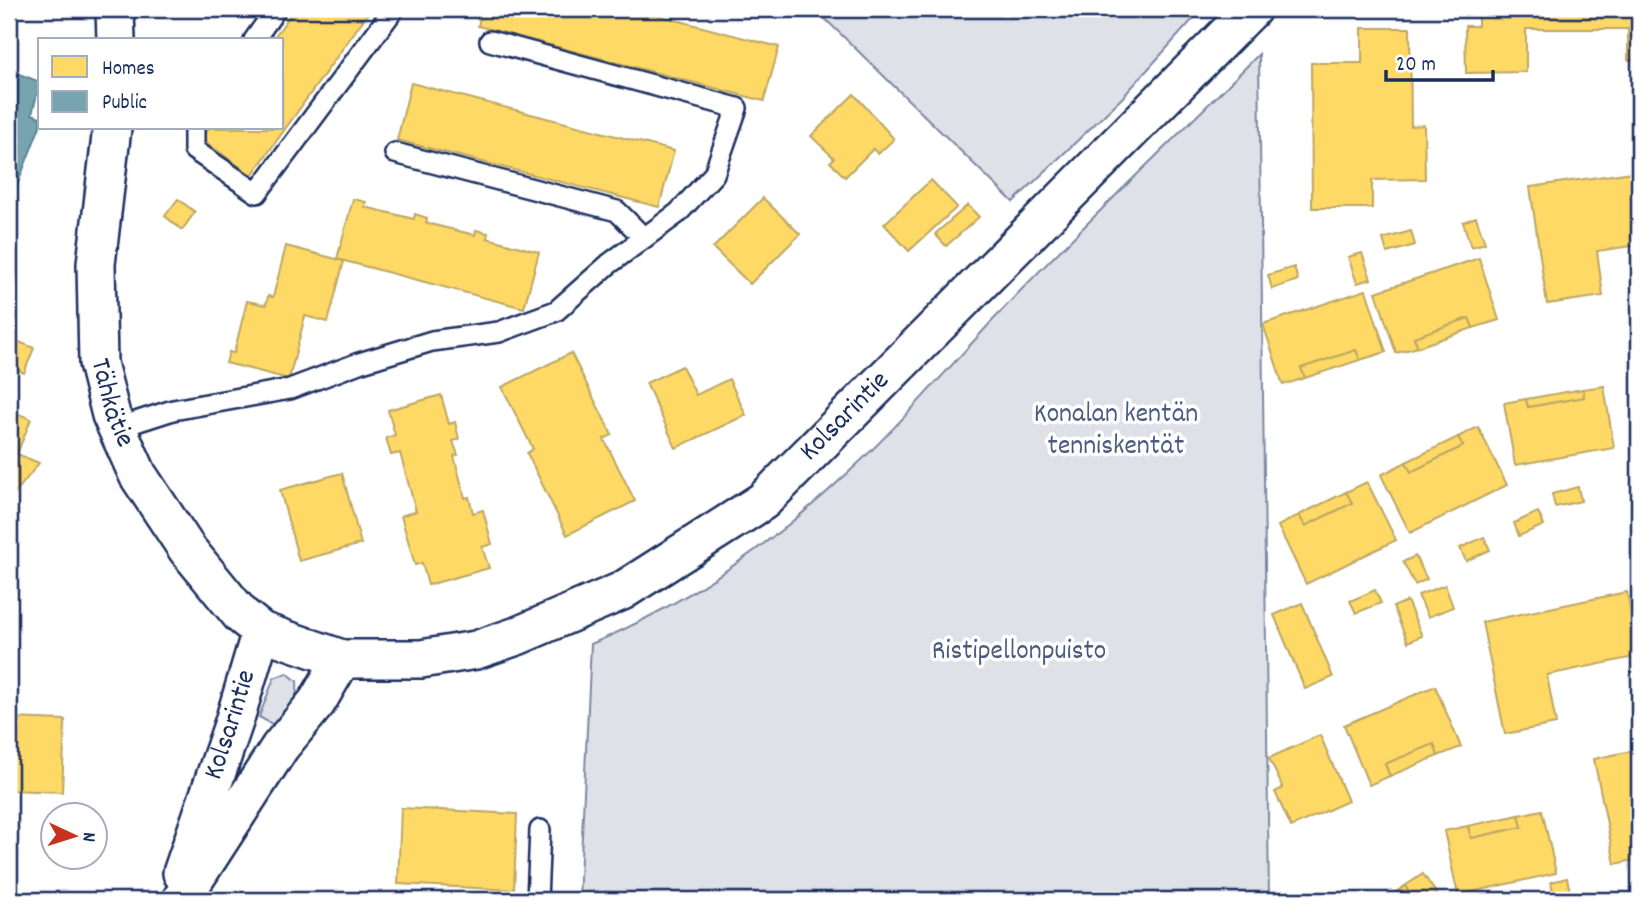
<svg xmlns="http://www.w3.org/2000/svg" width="1648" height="909" viewBox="0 0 1648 909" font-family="Dekko,sans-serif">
  <rect width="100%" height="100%" fill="#fff"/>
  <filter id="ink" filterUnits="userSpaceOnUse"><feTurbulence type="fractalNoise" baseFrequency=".0143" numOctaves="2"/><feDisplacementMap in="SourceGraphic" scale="14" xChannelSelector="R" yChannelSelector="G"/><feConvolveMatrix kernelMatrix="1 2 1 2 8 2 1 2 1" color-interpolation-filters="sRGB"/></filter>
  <g filter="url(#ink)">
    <g fill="#dee1e7" stroke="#7c88a2" stroke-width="2">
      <path d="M815,9H1202L1123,97L1013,202Z"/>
      <path d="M1259,54L1269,900H579L591,644C685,605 776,541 850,471C912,413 966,347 1025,286C1102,207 1182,132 1259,54Z"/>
      <path d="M287,673L297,681C299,700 288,713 279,728L259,717L274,678Z"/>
    </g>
    <g fill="#ffd966" stroke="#bba664" stroke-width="2">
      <path d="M295,9H371L252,175L201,139L209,128H282V40H272Z"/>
      <path d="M482,9H634L779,47L764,101L478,26Z"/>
      <path d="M1478,9H1639V60H1628V29H1526V72L1466,73L1465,26H1478Z"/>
      <path d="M1362,28H1410L1411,126L1424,125L1425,179L1372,180V208H1312L1311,63H1362Z"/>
      <path d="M411,83L674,151L659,207L397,140Z"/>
      <path d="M854,94L894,139L878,154L873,149L845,177L830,162L834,158L811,136Z"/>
      <path d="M1639,171V245L1597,251L1603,296L1547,304L1530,187Z"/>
      <path d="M931,180L957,207L909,251L884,224Z"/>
      <path d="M763,198L800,234L750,284L713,248Z"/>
      <path d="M178,199L195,212L182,230L165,216Z"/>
      <path d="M353,199L366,202L365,207L414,219L415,214L427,218L426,223L475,235L476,230L488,233L487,238L539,252L524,308L337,259Z"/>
      <path d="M968,205L979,217L946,246L935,234Z"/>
      <path d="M1476,217L1485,243L1471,247L1463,222Z"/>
      <path d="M1411,231L1415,245L1387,253L1383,239Z"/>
      <path d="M286,246L344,261L328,322L305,316L289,379L226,363L229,352L234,353L247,301L266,305L268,296L273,297Z"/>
      <path d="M1362,253L1371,279L1357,283L1348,257Z"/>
      <path d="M1479,258L1499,320L1473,328L1469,318L1414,337L1418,347L1396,353L1376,292Z"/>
      <path d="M1294,267L1298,280L1272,289L1268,275Z"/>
      <path d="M1366,290L1386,352L1360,360L1356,350L1301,368L1305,378L1283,385L1263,324Z"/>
      <path d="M1469,318L1473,328L1418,347L1414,337Z"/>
      <path d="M9,338L34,348L24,373L9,366Z"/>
      <path d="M1356,350L1360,360L1305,378L1301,368Z"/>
      <path d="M571,353L612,435L604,439L635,501L567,535L527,453L533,449L502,387Z"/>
      <path d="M682,366L696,395L729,379L746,415L676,448L646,383Z"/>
      <path d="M1604,386L1614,448L1515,465L1504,403L1526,399L1528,407L1584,397L1583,389Z"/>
      <path d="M1583,389L1584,397L1528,407L1526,399Z"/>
      <path d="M441,395L449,424L455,422L459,439L453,441L458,455L454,456L465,498L469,497L473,513L483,510L492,544L482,547L489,568L428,585L422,563L415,565L401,516L416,511L400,453L391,455L386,438L395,435L388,410Z"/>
      <path d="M9,410L31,419L17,454L39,463L13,496L9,494Z"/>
      <path d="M1478,427L1507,485L1410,533L1381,475L1406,462L1411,472L1463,446L1458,437Z"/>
      <path d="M1458,437L1463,446L1411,472L1406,462Z"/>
      <path d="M342,473L361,544L299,561L280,490Z"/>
      <path d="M1367,482L1396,540L1306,584L1278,526L1299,515L1305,526L1352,503L1346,492Z"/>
      <path d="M1578,487L1581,501L1555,507L1552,494Z"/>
      <path d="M1346,492L1352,503L1305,526L1299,515Z"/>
      <path d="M1538,512L1544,525L1519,536L1514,523Z"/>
      <path d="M1484,537L1490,550L1466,561L1460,548Z"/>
      <path d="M1415,556L1427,579L1415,585L1403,562Z"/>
      <path d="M1445,585L1453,607L1428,617L1418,595Z"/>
      <path d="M1375,590L1381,603L1356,613L1350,601Z"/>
      <path d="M1627,592L1639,656L1547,675L1556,724L1505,734L1482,622Z"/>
      <path d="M1407,601L1422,636L1408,642L1393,607Z"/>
      <path d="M1302,603L1333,677L1305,689L1274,615Z"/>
      <path d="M1435,686L1461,747L1438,756L1434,744L1385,764L1390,776L1369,785L1344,725Z"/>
      <path d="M9,718L65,720L62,792L9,790Z"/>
      <path d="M1320,735L1348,801L1291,827L1275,792L1283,788L1269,758Z"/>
      <path d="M1434,744L1438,756L1390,776L1385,764Z"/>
      <path d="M1631,751L1634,770L1639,769V859L1615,864L1594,759Z"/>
      <path d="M401,808L517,814L514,890L398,884Z"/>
      <path d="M1542,810L1556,873L1458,895L1444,831L1468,826L1471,838L1522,827L1519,815Z"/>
      <path d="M1519,815L1522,827L1471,838L1468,826Z"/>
      <path d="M1423,874L1441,900H1407L1412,897L1405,886Z"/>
      <path d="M1567,878L1572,900H1555L1551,882Z"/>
      <path d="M1405,886L1412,897L1407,900H1384Z"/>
    </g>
    <path fill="#76a5af" stroke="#5b8297" stroke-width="2" d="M9,70L40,82L32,114L40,117V126L9,206Z"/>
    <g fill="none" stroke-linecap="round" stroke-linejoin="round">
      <g stroke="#1b2f5e" stroke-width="24">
        <g id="lane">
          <path d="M254,40L276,9"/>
          <path d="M194,128V150L257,193L394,9"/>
          <path d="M395,153L617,211L644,238"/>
          <path d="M117,428L173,410L290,389L359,363L432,341L499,332L556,311L609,264L678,213L714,174L737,108L490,41"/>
          <path d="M537,900L540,830"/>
        </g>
      </g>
      <g stroke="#1b2f5e" stroke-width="42">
        <g id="street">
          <path d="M115,9L116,40"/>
          <path id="s1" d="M112,128L96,264L98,363L111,415L138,475L187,549L241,615L261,631L342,659H421L476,650L517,636L622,591L763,501L1252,9"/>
          <path id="s2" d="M182,873L234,722L261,631"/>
          <path d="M181,900L280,747L317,702L342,659"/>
        </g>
      </g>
      <use href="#lane" stroke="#fff" stroke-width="19"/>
      <use href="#street" stroke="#fff" stroke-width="37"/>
    </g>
  </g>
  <g text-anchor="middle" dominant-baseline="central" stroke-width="7" stroke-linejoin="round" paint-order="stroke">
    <g font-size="28" fill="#1b2f5e" stroke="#fff">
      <text stroke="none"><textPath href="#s1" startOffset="278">Tähkätie</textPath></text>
      <text stroke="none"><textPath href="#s1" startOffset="1218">Kolsarintie</textPath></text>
      <text stroke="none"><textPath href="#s2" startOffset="156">Kolsarintie</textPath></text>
    </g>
    <g font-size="28" fill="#4c5c80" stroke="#fff">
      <text x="1116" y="416">Konalan kentän<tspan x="1116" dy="32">tenniskentät</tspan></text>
      <text x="1019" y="653">Ristipellonpuisto</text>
    </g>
  </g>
  <rect width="1648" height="909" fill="none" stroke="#fff" stroke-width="35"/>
  <rect x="18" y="18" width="1613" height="874" fill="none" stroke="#1b2f5e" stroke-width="2.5" filter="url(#ink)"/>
  <rect x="38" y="38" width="245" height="91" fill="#ffffff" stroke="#a4acbf" stroke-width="2"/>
  <rect x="52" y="56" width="35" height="21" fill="#ffd966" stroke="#a4acbf" stroke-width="2"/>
  <text x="102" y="74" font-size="21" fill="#1b2f5e">Homes</text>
  <rect x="52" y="91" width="35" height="21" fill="#76a5af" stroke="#a4acbf" stroke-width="2"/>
  <text x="102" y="108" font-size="21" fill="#1b2f5e">Public</text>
  <g transform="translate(74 836) rotate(94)"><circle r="33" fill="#ffffff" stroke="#a4acbf" stroke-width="2"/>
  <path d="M0-5L12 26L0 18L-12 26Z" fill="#c8321e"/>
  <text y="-10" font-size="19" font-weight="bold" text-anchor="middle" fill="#1b2f5e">N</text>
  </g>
  <path d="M1386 70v10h107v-10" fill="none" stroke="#1b2f5e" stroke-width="3.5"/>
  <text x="1396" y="70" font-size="21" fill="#1b2f5e" stroke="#ffffff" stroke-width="5" paint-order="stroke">20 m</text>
</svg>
